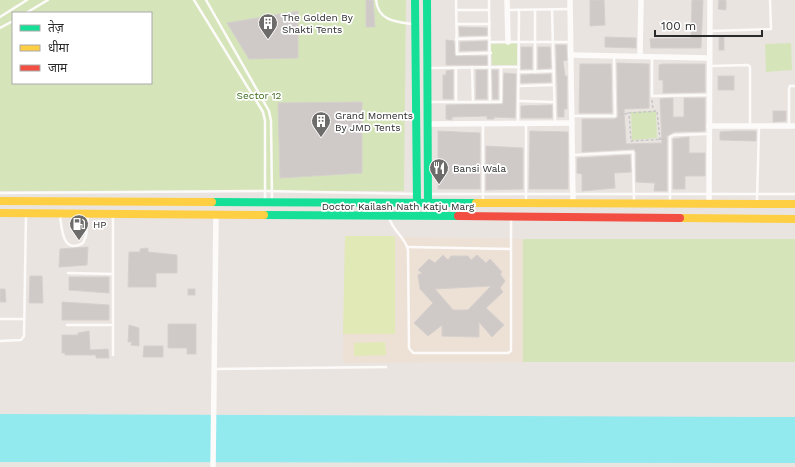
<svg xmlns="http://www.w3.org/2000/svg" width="795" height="467" viewBox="0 0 795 467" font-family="'Work Sans','Noto Sans Devanagari',sans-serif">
  <rect width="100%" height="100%" fill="#eae4e1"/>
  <path fill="#ede0d5" d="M345,236L523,239V362L343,363Z"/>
  <g fill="#d5e5b9" fill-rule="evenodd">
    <path d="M0,0H406L404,191H0ZM13,13H151V83H13Z"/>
    <path d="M517,43L518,65H492L491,44Z"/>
    <path d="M791,43L792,70L766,72L765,44Z"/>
    <path d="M656,111L657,138L632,140L631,112Z"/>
    <rect x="523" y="239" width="272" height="123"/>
  </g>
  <g fill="#e1e9b6">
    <path d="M345,236H395V334H343Z"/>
    <path d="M385,342L386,355L354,356V343Z"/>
  </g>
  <path fill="#92e9ee" d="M0,414L795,417V463L0,462Z"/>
  <g fill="#cfcac8" stroke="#d5d0cd" fill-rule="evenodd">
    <path d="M366,0H373L375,27H366Z"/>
    <path d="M590,0H604L605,25L590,26Z"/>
    <path d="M692,0H703L701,48H651L650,39L691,38Z"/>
    <path d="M719,0H726V10L718,9Z"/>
    <path d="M298,11V58L249,59L227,23Z"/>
    <path d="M459,27L487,28V35L460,36Z"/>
    <rect x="719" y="36" width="5" height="14"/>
    <path d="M605,37L636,38V48L605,47Z"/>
    <path d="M446,40L454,41L455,56H487V65H446Z"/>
    <path d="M487,41V50L460,51V42Z"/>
    <path d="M556,45H566L567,60L563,61L565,76H567V109H564V117H558Z"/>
    <rect x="521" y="47" width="11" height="22"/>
    <path d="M538,47H550L551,68L538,69Z"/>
    <path d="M617,63L649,64V108L624,109L626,144L662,143L660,99L673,98V117H684V98H705V131L674,132L667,136V191H654L655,183L636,182V152L634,149L582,152V119H615L618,117Z"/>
    <path d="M580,64H611L612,113H579Z"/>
    <path d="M663,64H705V92L663,93V80H659V65Z"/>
    <path d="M453,70V99H443V75H446V71Z"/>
    <rect x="476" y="70" width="11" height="29"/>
    <path d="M492,70H498V99H493Z"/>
    <path d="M504,73L516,74L515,118L494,117V119H487V116L452,117V120L446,119V105L503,104Z"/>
    <path d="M551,74V82L521,83V75Z"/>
    <rect x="718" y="76" width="16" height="14"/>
    <path d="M362,102V173L280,178L278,103Z"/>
    <path d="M552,105V118H521V106Z"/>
    <path d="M773,111H786V121L773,122Z"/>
    <path d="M438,131L480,133V189H438Z"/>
    <path d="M530,131L568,132V189H529Z"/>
    <path d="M735,131H756V141L720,140V132Z"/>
    <path d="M689,137V153H705V176H685V189H673V139Z"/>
    <path d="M486,146L523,148V189L486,190Z"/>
    <path d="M630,155L631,172L614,173L615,188L582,191V174L577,173V158Z"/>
    <path d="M88,247L87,265L59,267L60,249Z"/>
    <path d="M148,248V252L177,255V273H156V287H128L129,252H140V249Z"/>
    <path d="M443,255L448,260L451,256H468L471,260L477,255L486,263L490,259L502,272L500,274L505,281L500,288L503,292L486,308L504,325L492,337L479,322V337L442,336V325L428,336L414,323L433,303L420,289L418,275L422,273L418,270L429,259L435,263ZM491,286L468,310H453L435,289Z"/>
    <path d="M30,276H42L43,303H29Z"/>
    <path d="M69,277H109V293L69,290Z"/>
    <path d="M0,289H5L6,302H0Z"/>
    <rect x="188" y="289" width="7" height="6"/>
    <path d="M62,302L109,305V320H62Z"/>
    <path d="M168,324H196V354H187V348H168Z"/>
    <path d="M129,325L139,328V346L131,345L132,342H128Z"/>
    <path d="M89,331L90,350L108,349L109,358H96V355H65V353H62V335H78V333Z"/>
    <path d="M144,346H163V357H143Z"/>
  </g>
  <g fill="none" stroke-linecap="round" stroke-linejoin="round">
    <g stroke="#c6c6c6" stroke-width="1.5" stroke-dasharray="3 2" stroke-linecap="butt">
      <path d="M652,100L653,110"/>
      <path d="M620,115L629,113"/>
      <path d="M660,140L657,111L629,113L631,141L666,139"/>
    </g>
    <g stroke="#fcfbfa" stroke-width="2.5">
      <path d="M194,0L263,112L265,121V200"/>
      <path d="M206,0L269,111L271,121L272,200"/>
      <path d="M376,0C378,21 396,22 413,24"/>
      <path d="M456,0L457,54L491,53"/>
      <path d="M489,0L490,102"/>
      <path d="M552,9L555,123"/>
      <path d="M456,10H489"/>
      <path d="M508,10L570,9"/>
      <path d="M535,10V72"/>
      <path d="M26,13L48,0"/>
      <path d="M0,17L27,0"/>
      <path d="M456,24H490"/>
      <path d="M0,28L13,21"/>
      <path d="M711,31L771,29L770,0"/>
      <path d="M456,39L490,38"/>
      <path d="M490,42H570"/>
      <path d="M652,57V96L709,95"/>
      <path d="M711,66L748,65L750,67V126"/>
      <path d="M472,67L473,102"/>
      <path d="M429,68L519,67"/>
      <path d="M519,72L554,71"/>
      <path d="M519,86L554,85"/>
      <path d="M519,101L554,102"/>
      <path d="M428,102H501V67"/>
      <path d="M456,102V68"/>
      <path d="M572,116H615L614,56"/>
      <path d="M518,123L519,10"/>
      <path d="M483,124V201"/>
      <path d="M789,125V89L790,86H795"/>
      <path d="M573,155L633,152L634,201"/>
      <path d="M0,193L265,191L416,194"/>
      <path d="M430,194H795"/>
      <path d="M526,201V124"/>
      <path d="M670,201V137L674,135L708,134"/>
      <path d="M757,201L759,126"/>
      <path d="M60,216C62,228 62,255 83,243L86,236L88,216"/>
      <path d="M389,217C392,231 405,236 408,250L409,348L413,353H508L511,351V219"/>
      <path d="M407,247L511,249"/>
      <path d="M68,273L113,274"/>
      <path d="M0,319H24"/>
      <path d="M67,325H113"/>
      <path d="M0,341L21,340L24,336L26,215"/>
      <path d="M113,355V217"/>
      <path d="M215,369L386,367"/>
    </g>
    <g stroke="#fcfbfa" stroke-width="5.5">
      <path d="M507,0L508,42"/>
      <path d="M570,0L573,203"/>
      <path d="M571,55L709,58"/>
      <path d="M640,56L641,0"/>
      <path d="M428,124L572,123"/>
      <path d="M709,126H795"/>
      <path d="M709,204L710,0"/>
      <path d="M213,467L216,214"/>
    </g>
    <g stroke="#16e098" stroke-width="8">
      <path d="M415,0L417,203"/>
      <path d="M427,0L428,203"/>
      <path d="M212,202L476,203"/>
      <path d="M264,215L458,216"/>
    </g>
    <g stroke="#ffcf43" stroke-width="8">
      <path d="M0,201L212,202"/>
      <path d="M476,203L795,204"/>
      <path d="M0,213L264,215"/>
      <path d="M680,218L795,219"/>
    </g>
    <path stroke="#f24e42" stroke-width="8" d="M458,216L680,218"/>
  </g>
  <defs>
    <g id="building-pin" transform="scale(1)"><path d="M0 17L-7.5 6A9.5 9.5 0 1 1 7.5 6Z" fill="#6e6c6b" stroke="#fff"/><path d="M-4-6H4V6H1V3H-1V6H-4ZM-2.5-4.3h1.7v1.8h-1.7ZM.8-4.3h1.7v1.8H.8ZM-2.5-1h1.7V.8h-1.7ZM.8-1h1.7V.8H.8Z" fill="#fff"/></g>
    <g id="restaurant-pin" transform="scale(1)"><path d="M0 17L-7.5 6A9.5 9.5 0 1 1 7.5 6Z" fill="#6e6c6b" stroke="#fff"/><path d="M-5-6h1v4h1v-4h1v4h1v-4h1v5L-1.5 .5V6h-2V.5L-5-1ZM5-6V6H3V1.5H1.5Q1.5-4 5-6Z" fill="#fff"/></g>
    <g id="fuel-pin" transform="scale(1)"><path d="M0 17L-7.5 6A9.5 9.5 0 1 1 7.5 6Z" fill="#6e6c6b" stroke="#fff"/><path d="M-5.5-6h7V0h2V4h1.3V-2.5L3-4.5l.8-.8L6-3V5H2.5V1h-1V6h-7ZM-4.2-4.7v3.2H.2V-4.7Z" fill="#fff"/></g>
  </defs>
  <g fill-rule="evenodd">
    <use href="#building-pin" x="268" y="23"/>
    <use href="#building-pin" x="321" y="121"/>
    <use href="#restaurant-pin" x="439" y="168"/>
    <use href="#fuel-pin" x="79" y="224"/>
  </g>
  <g text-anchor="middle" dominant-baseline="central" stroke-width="3.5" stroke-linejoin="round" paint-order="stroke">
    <g font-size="10" fill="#2b2b2b" stroke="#fff" text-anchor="start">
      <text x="282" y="17">The Golden By<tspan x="282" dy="12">Shakti Tents</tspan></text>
      <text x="335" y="115">Grand Moments<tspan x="335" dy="12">By JMD Tents</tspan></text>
      <text x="453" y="168">Bansi Wala</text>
      <text x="93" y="224">HP</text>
    </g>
    <g font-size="10" fill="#3b6c18" stroke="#fff">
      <text x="259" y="95">Sector 12</text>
    </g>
    <g font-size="10" fill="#2b2b2b" stroke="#fff">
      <text x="398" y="206">Doctor Kailash Nath Katju Marg</text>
    </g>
  </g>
  <rect x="12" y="12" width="140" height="72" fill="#ffffff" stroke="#aaaaaa"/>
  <rect x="20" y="25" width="20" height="6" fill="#16e098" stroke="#aaaaaa"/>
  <text x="48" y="32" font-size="12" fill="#2b2b2b">तेज़</text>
  <rect x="20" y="45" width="20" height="6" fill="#ffcf43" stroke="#aaaaaa"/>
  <text x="48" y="52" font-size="12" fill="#2b2b2b">धीमा</text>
  <rect x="20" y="65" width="20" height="6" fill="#f24e42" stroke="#aaaaaa"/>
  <text x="48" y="72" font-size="12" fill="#2b2b2b">जाम</text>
  <path d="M655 30v6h107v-6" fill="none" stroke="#2b2b2b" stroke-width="2"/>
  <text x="661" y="30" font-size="12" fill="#2b2b2b" stroke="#ffffff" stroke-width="3" paint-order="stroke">100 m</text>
</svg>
